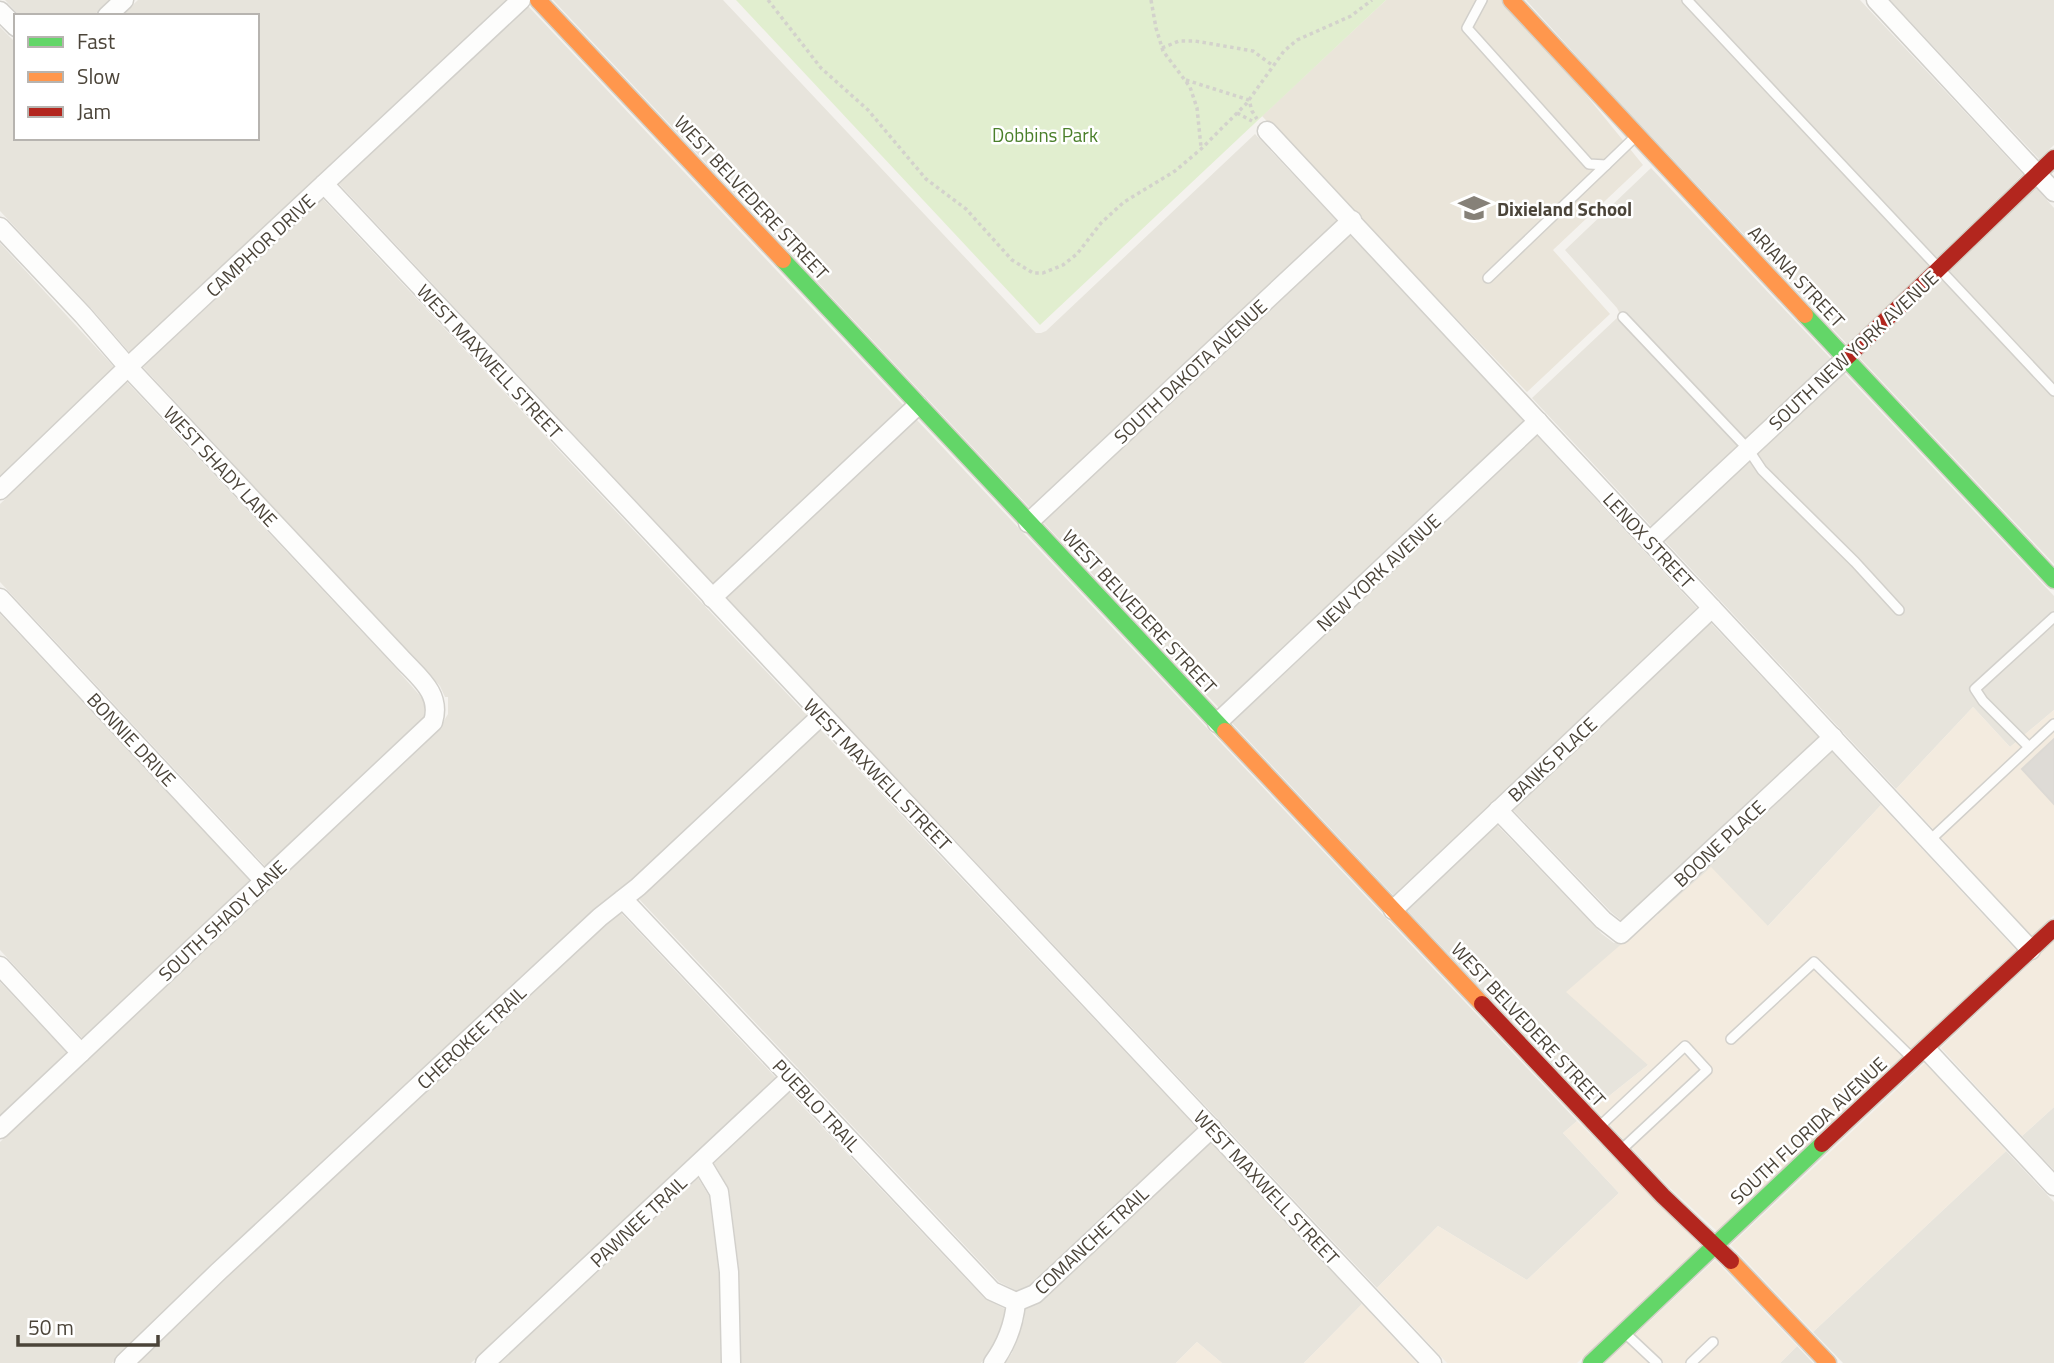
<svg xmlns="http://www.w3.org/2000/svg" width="2054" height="1363" viewBox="0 0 2054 1363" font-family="'Titillium Web',sans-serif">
  <rect width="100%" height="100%" fill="#f4f2ee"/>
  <g fill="#e7e4dc">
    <path d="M5,0H110L93,16H20Z"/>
    <path d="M138,0H507L130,353L91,308L0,211V27L16,43V138H257V16H121Z"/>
    <path d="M553,0H723L1036,333H1041L1046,331L1255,134L1337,221L1030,508Z"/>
    <path d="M1526,0H1860L2023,174L1847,344L1605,87Z"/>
    <path d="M1890,0H2054V145L2039,159Z"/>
    <path d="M528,6L903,405L714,584L339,184Z"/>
    <path d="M1651,168L1831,359L1651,526L1532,398L1618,317L1619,312L1617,308L1565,250Z"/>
    <path d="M2036,188L2054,208V564L1860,358Z"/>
    <path d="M323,199L807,715L632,880L593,910L212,1265L112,1363H0V1142L439,729L448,714V697H445L440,686L143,367Z"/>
    <path d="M1350,235L1524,421L1219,708L1043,522Z"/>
    <path d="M0,243L114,367L0,477Z"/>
    <path d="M1844,373L2054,596V710L2010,747L1973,707L1896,789L1664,540Z"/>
    <path d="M127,382L392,664L423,699L426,705L424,717L265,866L0,582V504Z"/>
    <path d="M916,419L1577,1121L1563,1133L1619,1193L1527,1280L1438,1226L1377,1288L727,598Z"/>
    <path d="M1537,436L1697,608L1394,896L1232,723Z"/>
    <path d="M0,614L250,881L82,1038L0,950Z"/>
    <path d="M1710,622L1819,738L1622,921L1611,912L1513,810Z"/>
    <path d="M820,729L1197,1128L1030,1285L1017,1291L999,1282L639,899Z"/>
    <path d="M1832,752L1881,805L1767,927L1657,914Z"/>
    <path d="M1497,825L1602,934L1614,943L1625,941L1648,1065L1594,1108L1407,910Z"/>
    <path d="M621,913L776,1078L688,1162L471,1363H138L225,1279L606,924Z"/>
    <path d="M0,982L67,1053L0,1116Z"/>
    <path d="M789,1092L984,1298L1005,1309L1004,1317L995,1344L981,1363H741L739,1270L729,1189L714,1163Z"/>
    <path d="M2054,1107V1170L2022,1136Z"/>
    <path d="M1211,1142L1362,1304L1304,1363H1222L1197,1342L1176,1363H1005L1012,1353L1024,1320L1025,1309L1042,1301Z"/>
    <path d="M2006,1151L2054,1202V1363H1843L1813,1332Z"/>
    <path d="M698,1178L709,1196L719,1274L721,1363H500Z"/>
    <path d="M1797,1346L1813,1363H1780Z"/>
  </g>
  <g fill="#f3ebdf">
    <path d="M1973,707L2010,747L2054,710V915L2032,936L1896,789Z"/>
    <path d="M1881,805L2016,950L1717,1231L1670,1188L1594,1108L1648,1065L1566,992L1625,941H1628L1711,867L1768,926Z"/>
    <path d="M2054,941V1107L2022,1136L1941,1048Z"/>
    <path d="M1925,1063L2006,1151L1813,1332L1731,1245Z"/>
    <path d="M1577,1121L1701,1246L1577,1363H1447L1377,1288L1438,1226L1527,1280L1619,1193L1563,1133Z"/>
    <path d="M1715,1260L1797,1346L1780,1363H1605Z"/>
    <path d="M1362,1304L1417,1363H1304Z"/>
    <path d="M1197,1342L1222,1363H1176Z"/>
  </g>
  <path fill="#eae5da" d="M1386,0H1509L1643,165L1553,250L1610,314L1527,392L1262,116Z"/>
  <path fill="#e1eecf" d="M736,0H1386L1040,325Z"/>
  <path fill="#dedbd6" stroke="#dcd9d4" stroke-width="2" d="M2054,739V804L2022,769Z"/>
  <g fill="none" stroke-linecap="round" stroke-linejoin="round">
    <g stroke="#d2d0cb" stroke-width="12">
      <g id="lane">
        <path d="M1482,0L1467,28L1589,164L1606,165L1635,137"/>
        <path d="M1687,0L2054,391"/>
        <path d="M1488,278L1606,165"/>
        <path d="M1623,317L1748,449L1762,470L1855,562L1899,610"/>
        <path d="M2029,747L1983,701L1975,689L2054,617"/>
        <path d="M1929,841L2054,724"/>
        <path d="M1731,1039L1814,962L1910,1056"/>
        <path d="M1600,1126L1685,1046L1707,1070L1621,1150"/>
        <path d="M1625,1333L1657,1363"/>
        <path d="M1691,1363L1713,1342"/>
      </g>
    </g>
    <g stroke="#d2d0cb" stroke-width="21">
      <g id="street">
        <path d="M1876,0L2054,192"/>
        <path d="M0,11L16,27"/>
        <path d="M107,16L124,0"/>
        <path d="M1267,131L2031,950"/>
        <path d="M324,184L1432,1363"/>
        <path d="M0,227L83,315L128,367L400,657C418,677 442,693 433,722L0,1129"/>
        <path d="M0,490L128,367L521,0"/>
        <path d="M1028,523L1352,220"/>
        <path d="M1650,541L1846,358"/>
        <path d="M0,598L264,881"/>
        <path d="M712,598L918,405"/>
        <path d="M1217,723L1538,421"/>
        <path d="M1498,810L1603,920L1621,934L1833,737"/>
        <path d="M623,899L992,1291L1016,1302"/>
        <path d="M1393,910L1712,608"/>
        <path d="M0,966L81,1053"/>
        <path d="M1926,1049L2054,1186"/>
        <path d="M701,1162L719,1192L729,1272L731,1363"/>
        <path d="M1016,1302L1035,1294L1212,1128"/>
        <path d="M124,1363L218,1272L600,917L638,887L822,715"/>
        <path d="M485,1363L791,1077"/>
        <path d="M993,1363C1006,1345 1014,1325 1016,1302"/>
      </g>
    </g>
    <g stroke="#d3cfc5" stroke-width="19">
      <g id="fast">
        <path d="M783,260L1225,731"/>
        <path d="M1805,315L2054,580"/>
        <path d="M1591,1363L1822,1144"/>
      </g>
    </g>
    <g stroke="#d3cfc5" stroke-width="19">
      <g id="slow">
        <path d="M538,0L783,260"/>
        <path d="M1511,0L1805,315"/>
        <path d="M1225,731L1482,1004"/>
        <path d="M1731,1261L1828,1363"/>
      </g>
    </g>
    <g stroke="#d3cfc5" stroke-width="19">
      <g id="jam">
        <path d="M1846,358L2054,158"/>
        <path d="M1482,1004L1663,1196L1731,1261"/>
        <path d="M1822,1144L2054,928"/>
      </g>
    </g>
    <g stroke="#d3d2cc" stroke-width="3.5" stroke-dasharray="3.5 3.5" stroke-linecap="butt">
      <path d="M768,0L821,68L868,110L926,179L966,209L1012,260L1033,273H1043L1063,265L1077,254L1101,223L1124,202L1175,171L1201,149L1246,104L1284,51L1297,40L1351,16L1372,0"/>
      <path d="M1151,0L1156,28L1163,51L1190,87L1197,108L1201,147"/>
      <path d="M1162,48L1179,41H1195L1253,51L1272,65"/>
      <path d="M1186,80L1249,100L1252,111L1257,119"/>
      <path d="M1237,113L1252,121"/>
    </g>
    <use href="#lane" stroke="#fdfdfc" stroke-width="9"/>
    <use href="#street" stroke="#fdfdfc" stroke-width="18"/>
    <use href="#fast" stroke="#63d668" stroke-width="16"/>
    <use href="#slow" stroke="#ff974d" stroke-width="16"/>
    <use href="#jam" stroke="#b3261e" stroke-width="16"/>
  </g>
  <defs>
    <g id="school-bare" transform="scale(2.415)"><path d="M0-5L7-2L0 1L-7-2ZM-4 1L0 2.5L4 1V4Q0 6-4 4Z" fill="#868178" stroke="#fff" stroke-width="2.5" paint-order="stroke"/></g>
  </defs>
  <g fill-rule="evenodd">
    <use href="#school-bare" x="1474" y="208"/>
  </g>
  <g text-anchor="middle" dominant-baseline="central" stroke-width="5" stroke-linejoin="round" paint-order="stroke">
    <g font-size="19" fill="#4a7f2a" stroke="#fff">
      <text x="1045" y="134">Dobbins Park</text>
    </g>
    <g font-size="19" fill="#4b4439" stroke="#fff">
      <text transform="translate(752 197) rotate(47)">WEST BELVEDERE STREET</text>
      <text transform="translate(260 245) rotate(-43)">CAMPHOR DRIVE</text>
      <text transform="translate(1797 276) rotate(47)">ARIANA STREET</text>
      <text transform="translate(1853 350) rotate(-43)">SOUTH NEW YORK AVENUE</text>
      <text transform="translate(490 361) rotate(47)">WEST MAXWELL STREET</text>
      <text transform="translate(1190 371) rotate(-43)">SOUTH DAKOTA AVENUE</text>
      <text transform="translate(221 466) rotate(47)">WEST SHADY LANE</text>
      <text transform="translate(1649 540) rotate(47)">LENOX STREET</text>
      <text transform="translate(1378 572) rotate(-43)">NEW YORK AVENUE</text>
      <text transform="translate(1140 611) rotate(47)">WEST BELVEDERE STREET</text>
      <text transform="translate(132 739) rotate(47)">BONNIE DRIVE</text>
      <text transform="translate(1552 759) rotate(-43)">BANKS PLACE</text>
      <text transform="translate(878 774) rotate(46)">WEST MAXWELL STREET</text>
      <text transform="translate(1719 843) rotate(-43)">BOONE PLACE</text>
      <text transform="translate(222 920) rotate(-43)">SOUTH SHADY LANE</text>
      <text transform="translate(1529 1024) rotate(47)">WEST BELVEDERE STREET</text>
      <text transform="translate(471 1037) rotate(-43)">CHEROKEE TRAIL</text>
      <text transform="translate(817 1105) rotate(47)">PUEBLO TRAIL</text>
      <text transform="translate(1808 1130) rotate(-43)">SOUTH FLORIDA AVENUE</text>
      <text transform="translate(1267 1187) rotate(47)">WEST MAXWELL STREET</text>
      <text transform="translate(638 1221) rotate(-43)">PAWNEE TRAIL</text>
      <text transform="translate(1091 1240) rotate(-43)">COMANCHE TRAIL</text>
    </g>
    <g font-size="19" font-weight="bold" fill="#4b4439" stroke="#fff" text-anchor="start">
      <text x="1497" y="208">Dixieland School</text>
    </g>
  </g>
  <rect x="14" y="14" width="245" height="126" fill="#ffffff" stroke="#b7b4b0" stroke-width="2"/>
  <rect x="28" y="37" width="35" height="10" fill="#63d668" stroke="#b7b4b0" stroke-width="2"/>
  <text x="77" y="49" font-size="21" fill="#4b4439">Fast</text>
  <rect x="28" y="72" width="35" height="10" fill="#ff974d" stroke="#b7b4b0" stroke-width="2"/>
  <text x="77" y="84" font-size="21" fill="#4b4439">Slow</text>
  <rect x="28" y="107" width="35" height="10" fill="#b3261e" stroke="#b7b4b0" stroke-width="2"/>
  <text x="77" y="119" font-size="21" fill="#4b4439">Jam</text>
  <path d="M18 1335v10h140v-10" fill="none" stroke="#4b4439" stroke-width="3.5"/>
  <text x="28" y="1335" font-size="21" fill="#4b4439" stroke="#ffffff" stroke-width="5" paint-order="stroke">50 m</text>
</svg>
